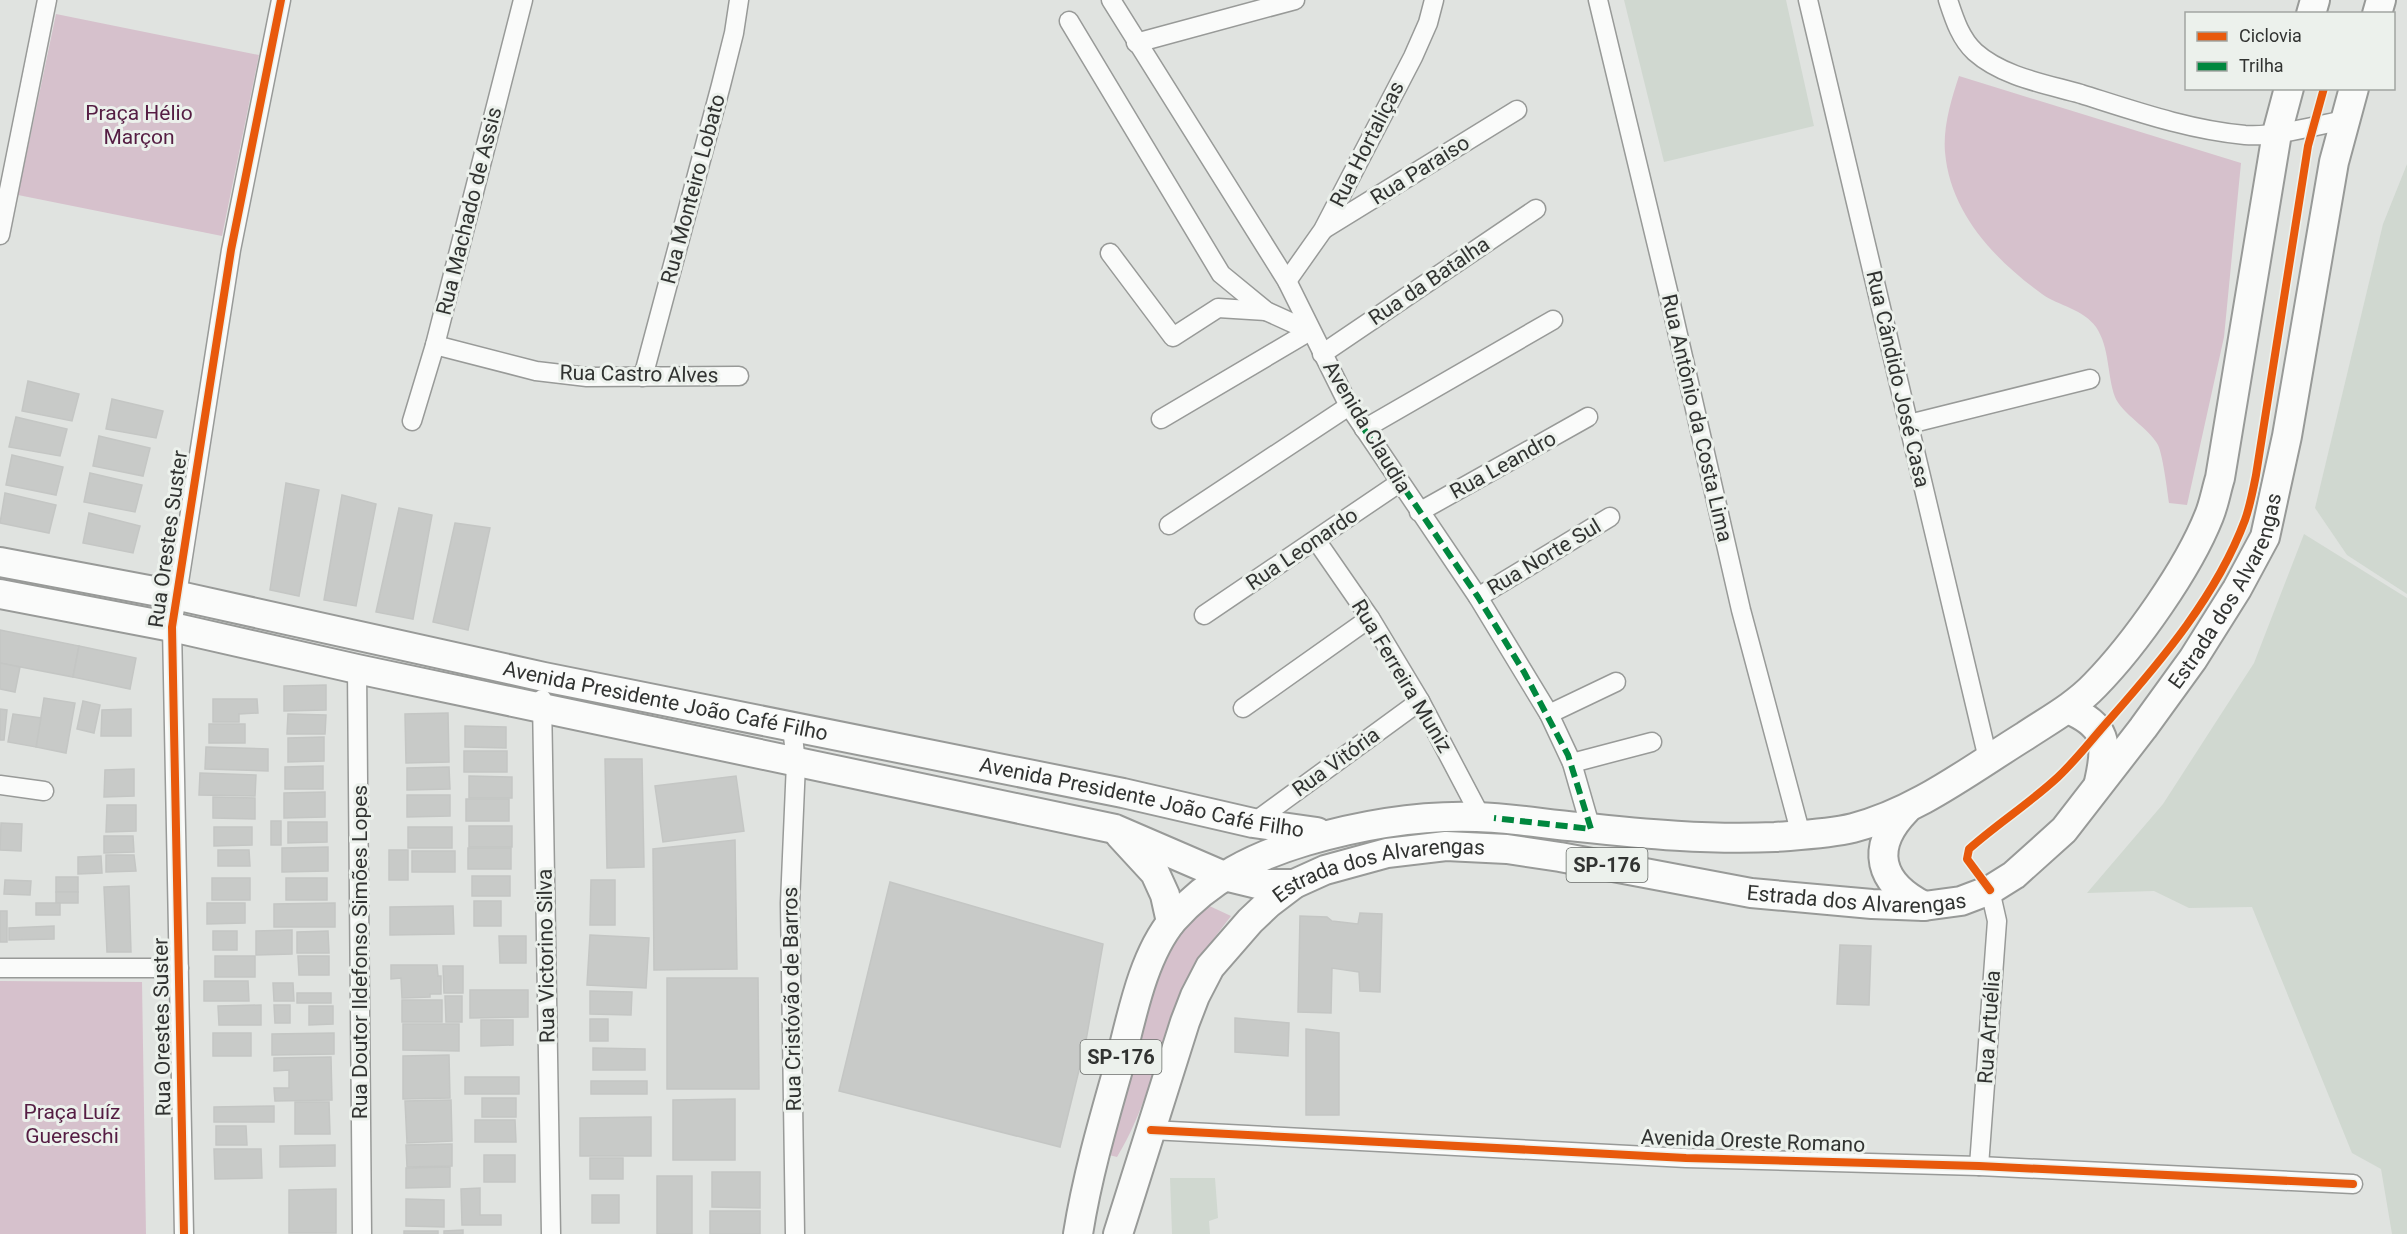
<svg xmlns="http://www.w3.org/2000/svg" width="2407" height="1234" viewBox="0 0 2407 1234" font-family="Roboto,sans-serif">
  <rect width="100%" height="100%" fill="#e0e3e0"/>
  <g fill="#d0d8d0">
    <path d="M1624,0H1786L1814,126L1664,162Z"/>
    <path d="M2407,164V594L2347,555L2315,508L2383,224Z"/>
    <path d="M2304,534L2407,598V1234H2392L2381,1169L2352,1153L2252,907L2189,908L2154,891L2087,893L2163,804L2254,663Z"/>
    <path d="M1170,1178H1215L1218,1218L1209,1221L1210,1234H1172Z"/>
  </g>
  <g fill="#d6c1cc">
    <path d="M56,14L259,55L222,236L18,195Z"/>
    <path d="M1959,76L2241,163L2224,337L2187,505L2169,503C2167,489 2163,456 2158,445C2149,428 2122,414 2115,397C2107,375 2110,348 2096,327C2083,309 2059,306 2042,294C1995,260 1950,213 1945,152C1943,127 1951,100 1959,76Z"/>
    <path d="M1203,903L1231,916C1211,942 1191,967 1179,998C1158,1051 1147,1108 1117,1157L1109,1155L1163,951Z"/>
    <path d="M0,981L142,982L146,1234H0Z"/>
  </g>
  <g fill="#c8cac8" stroke="#c4c6c4" stroke-width="1.5">
    <path d="M28,381L79,394L72,421L22,411Z"/>
    <path d="M112,399L163,411L156,438L106,429Z"/>
    <path d="M16,417L67,429L60,456L9,447Z"/>
    <path d="M99,436L150,448L143,476L93,466Z"/>
    <path d="M12,455L63,467L56,495L6,485Z"/>
    <path d="M90,473L142,485L135,512L84,502Z"/>
    <path d="M286,483L319,490L299,596L270,590Z"/>
    <path d="M5,493L56,505L49,533L0,523Z"/>
    <path d="M342,495L376,504L356,606L324,600Z"/>
    <path d="M399,508L432,515L413,619L376,612Z"/>
    <path d="M89,513L140,526L133,553L83,543Z"/>
    <path d="M455,523L490,528L468,630L433,622Z"/>
    <path d="M0,630L79,646L73,677L0,663Z"/>
    <path d="M79,646L136,658L130,689L73,677Z"/>
    <path d="M0,663L20,667L15,692L0,689Z"/>
    <path d="M326,685V710L284,711V686Z"/>
    <path d="M44,698L75,703L66,753L36,747Z"/>
    <path d="M213,699H257L258,713L239,714V722H213Z"/>
    <path d="M83,701L100,705L94,733L77,729Z"/>
    <path d="M0,709L7,710L4,740H0Z"/>
    <path d="M131,709V736H101L102,710Z"/>
    <path d="M448,713L449,762L406,763L405,714Z"/>
    <path d="M13,714L41,718L36,747L8,742Z"/>
    <path d="M288,714L326,715L325,734H287Z"/>
    <rect x="209" y="724" width="36" height="19"/>
    <path d="M465,726L506,727V748L465,747Z"/>
    <path d="M324,737V761L288,762V738Z"/>
    <path d="M206,747L268,749V771L205,769Z"/>
    <rect x="464" y="751" width="43" height="21"/>
    <path d="M605,759H642L644,867L607,868Z"/>
    <path d="M323,766V789H285V767Z"/>
    <path d="M449,767L450,789L407,790V768Z"/>
    <path d="M134,769V796L104,797L105,770Z"/>
    <path d="M200,773L256,775L255,796L199,795Z"/>
    <path d="M469,776L512,777V798H469Z"/>
    <path d="M736,776L744,831L663,842L655,786Z"/>
    <path d="M325,792V817L284,818V793Z"/>
    <path d="M407,795H450V816L407,817Z"/>
    <path d="M213,797L255,798V819L213,818Z"/>
    <rect x="466" y="799" width="43" height="22"/>
    <path d="M107,805H136V831L106,832Z"/>
    <rect x="271" y="821" width="10" height="24"/>
    <path d="M288,822H327V842L288,843Z"/>
    <path d="M1,823L22,824L21,851L0,850Z"/>
    <rect x="469" y="826" width="43" height="21"/>
    <path d="M214,827H252V845L214,846Z"/>
    <rect x="408" y="827" width="44" height="21"/>
    <path d="M104,836H133L134,852L104,853Z"/>
    <path d="M735,840L737,969L654,970L653,849Z"/>
    <path d="M328,847V871L282,872V848Z"/>
    <rect x="468" y="848" width="43" height="21"/>
    <path d="M218,850H249L250,866H218Z"/>
    <rect x="389" y="850" width="19" height="30"/>
    <rect x="412" y="851" width="43" height="21"/>
    <path d="M106,855H134L136,871L106,872Z"/>
    <path d="M101,856L102,873L78,874V857Z"/>
    <rect x="472" y="876" width="38" height="20"/>
    <rect x="56" y="877" width="22" height="15"/>
    <rect x="212" y="878" width="38" height="22"/>
    <rect x="286" y="878" width="41" height="22"/>
    <path d="M5,880L31,881L30,895L4,894Z"/>
    <path d="M591,880H615V925H590Z"/>
    <path d="M890,882L1103,944L1085,1046L1060,1147L839,1091Z"/>
    <path d="M129,886L131,952H107L104,887Z"/>
    <rect x="56" y="892" width="22" height="11"/>
    <rect x="474" y="901" width="27" height="25"/>
    <rect x="36" y="903" width="24" height="12"/>
    <path d="M207,903H245V923L207,924Z"/>
    <path d="M335,903V927H274V904Z"/>
    <path d="M453,906L454,934L390,935V907Z"/>
    <rect x="0" y="911" width="7" height="31"/>
    <path d="M1360,913L1382,914L1380,992L1360,991L1359,972L1332,968L1331,1013L1298,1012L1300,916L1327,917L1332,921L1358,924Z"/>
    <path d="M54,926V939L9,940V928Z"/>
    <path d="M292,930V954L256,955V931Z"/>
    <rect x="213" y="931" width="24" height="19"/>
    <path d="M328,931L329,953H297V932Z"/>
    <path d="M590,935L649,938L646,988L587,985Z"/>
    <path d="M499,936H526V963H500Z"/>
    <path d="M1840,945L1871,946L1869,1005L1837,1004Z"/>
    <rect x="215" y="956" width="40" height="21"/>
    <path d="M298,956H329V975H299Z"/>
    <path d="M391,965H437L438,976H441V994H430V997L402,998L401,978L391,979Z"/>
    <path d="M443,966H463V993H444Z"/>
    <path d="M667,978H758L759,1089H667Z"/>
    <path d="M204,981H248L249,1001H204Z"/>
    <path d="M273,983H293L294,1001H274Z"/>
    <path d="M470,990H528V1017L470,1018Z"/>
    <path d="M590,991L632,992L631,1015L590,1014Z"/>
    <rect x="297" y="993" width="34" height="10"/>
    <path d="M445,996H462V1022H446Z"/>
    <rect x="402" y="1000" width="40" height="22"/>
    <path d="M261,1005V1025H219L218,1006Z"/>
    <path d="M274,1005H290V1023H275Z"/>
    <path d="M309,1006H333V1024L309,1025Z"/>
    <path d="M1235,1018L1289,1023L1288,1056L1235,1052Z"/>
    <rect x="590" y="1019" width="18" height="22"/>
    <path d="M481,1020H513V1045L481,1046Z"/>
    <path d="M403,1024H459V1051L403,1050Z"/>
    <path d="M1306,1029L1339,1033V1115H1306Z"/>
    <rect x="213" y="1033" width="38" height="23"/>
    <path d="M334,1033V1054L272,1055V1034Z"/>
    <path d="M593,1048L645,1049V1070H593Z"/>
    <path d="M449,1055L450,1098L403,1099V1056Z"/>
    <path d="M331,1057L332,1100L275,1101L274,1088H289V1070L274,1071V1058Z"/>
    <rect x="465" y="1077" width="54" height="17"/>
    <rect x="591" y="1081" width="56" height="13"/>
    <rect x="482" y="1098" width="34" height="19"/>
    <path d="M735,1099V1160H673V1100Z"/>
    <path d="M451,1100L452,1141L407,1143L405,1101Z"/>
    <path d="M295,1102H329L330,1134H295Z"/>
    <path d="M274,1106V1122H214V1107Z"/>
    <path d="M651,1117V1156H580V1118Z"/>
    <path d="M475,1120H515L516,1142H475Z"/>
    <path d="M216,1126H246L247,1145H216Z"/>
    <path d="M452,1144V1166L407,1167L406,1145Z"/>
    <path d="M335,1145V1166L280,1167V1146Z"/>
    <path d="M214,1149H261L262,1178L215,1179Z"/>
    <rect x="484" y="1155" width="31" height="27"/>
    <rect x="590" y="1158" width="33" height="21"/>
    <path d="M450,1167V1187L406,1188V1168Z"/>
    <path d="M712,1172H760V1208L712,1207Z"/>
    <rect x="657" y="1176" width="35" height="58"/>
    <path d="M480,1188V1215H501V1225H462L461,1189Z"/>
    <path d="M336,1189V1233H289V1190Z"/>
    <rect x="592" y="1195" width="27" height="28"/>
    <path d="M406,1199L444,1200V1227L406,1226Z"/>
    <rect x="710" y="1211" width="50" height="23"/>
    <path d="M463,1230V1234H444V1231Z"/>
    <rect x="404" y="1231" width="34" height="3"/>
  </g>
  <g fill="none" stroke-linecap="round" stroke-linejoin="round">
    <g stroke="#989a98" stroke-width="21">
      <g id="street">
        <path d="M1111,0L1287,281L1349,406L1478,597L1549,714L1572,763L1591,829"/>
        <path d="M1598,0L1668,291L1741,610L1801,835"/>
        <path d="M1808,0L1988,759"/>
        <path d="M1948,0C1954,18 1960,38 1975,52C2003,77 2046,84 2081,94C2135,111 2189,130 2245,135C2278,137 2313,126 2345,120"/>
        <path d="M1069,21L1221,274L1266,311L1310,331L1161,419"/>
        <path d="M1136,43L1295,0"/>
        <path d="M1324,229L1517,110"/>
        <path d="M0,235L47,0"/>
        <path d="M1110,253L1173,337L1218,308L1266,311"/>
        <path d="M1287,281L1323,230L1413,57L1428,23L1434,0"/>
        <path d="M435,345L536,371L587,377L739,376"/>
        <path d="M1322,354L1536,209"/>
        <path d="M643,377L721,85L734,33L739,0"/>
        <path d="M412,421L435,345L523,0"/>
        <path d="M1909,424L2090,379"/>
        <path d="M1364,429L1553,320"/>
        <path d="M1419,512L1588,417"/>
        <path d="M1169,525L1349,406"/>
        <path d="M1316,540L1370,618L1420,701L1481,817"/>
        <path d="M1478,597L1610,517"/>
        <path d="M1204,615L1399,483"/>
        <path d="M357,669L362,1234"/>
        <path d="M542,699L551,1234"/>
        <path d="M1243,708L1370,618"/>
        <path d="M1549,714L1616,682"/>
        <path d="M792,727L796,763L790,903L795,1234"/>
        <path d="M1572,763L1652,742"/>
        <path d="M0,785L44,791"/>
        <path d="M1253,823L1420,701"/>
        <path d="M0,968H179"/>
        <path d="M1151,1130L1686,1158L1979,1166L2353,1184"/>
        <path d="M1979,1166L1997,921L1990,890"/>
        <path d="M184,1234L172,627L231,250L281,0"/>
      </g>
    </g>
    <g stroke="#989a98" stroke-width="32">
      <g id="primary">
        <path d="M2311,14L2315,0"/>
        <path d="M2377,14L2381,0"/>
        <path id="s1" d="M0,562L175,595L544,677L1123,793L1253,823L1317,832"/>
        <path d="M0,594L172,627L357,669L1115,829L1224,876L1257,884H1294"/>
        <path d="M2068,709C2107,726 2108,742 2099,782"/>
        <path d="M1906,810C1869,848 1879,883 1924,906"/>
        <path d="M1120,835L1155,873L1165,895L1171,922"/>
        <path d="M1078,1234C1087,1177 1103,1122 1119,1066C1131,1020 1142,957 1173,920C1209,879 1255,856 1306,841C1361,825 1420,815 1477,817C1511,818 1545,824 1579,827C1644,834 1709,840 1775,837C1800,835 1828,834 1853,828C1916,812 1970,770 2025,736C2049,720 2075,706 2095,685C2135,644 2188,569 2209,516C2214,504 2216,491 2220,478L2277,133L2289,88"/>
        <path id="s2" d="M1118,1234L1185,1022L1195,996L1210,967L1250,921L1269,903L1294,884L1325,870L1387,853L1446,846L1507,849L1560,857L1751,893L1872,904L1924,906L1961,901L1990,890L2014,875L2064,830L2143,728L2193,659L2237,589L2265,537L2287,436L2334,162L2354,88"/>
      </g>
    </g>
    <use href="#street" stroke="#fafbfa" stroke-width="18"/>
    <use href="#primary" stroke="#fafbfa" stroke-width="28"/>
    <path stroke="#00873e" stroke-width="6" stroke-dasharray="12 6" stroke-linecap="butt" d="M1364,429L1478,597L1524,672L1568,755L1591,829L1494,818"/>
    <g stroke="#ecf1ec" stroke-width="11">
      <g id="cycleway">
        <path d="M1990,890L1967,859L1969,849C1997,824 2030,803 2058,777C2077,759 2092,739 2110,719C2162,660 2217,595 2245,520C2250,506 2253,490 2256,475L2308,146L2324,88"/>
        <path d="M1151,1130L1686,1158L1979,1166L2353,1184"/>
        <path d="M184,1234L172,627L231,250L281,0"/>
      </g>
    </g>
    <use href="#cycleway" stroke="#e8590c" stroke-width="8"/>
  </g>
  <g text-anchor="middle" dominant-baseline="central" stroke-width="6" stroke-linejoin="round" paint-order="stroke">
    <g fill="#ecf1ec" stroke="#696c69" stroke-width="1.5">
      <rect x="1566.5" y="848" width="81" height="34" rx="4.5"/>
      <rect x="1080.5" y="1040" width="81" height="34" rx="4.5"/>
    </g>
    <g font-size="20" font-weight="bold" fill="#313331">
      <text x="1607" y="865">SP-176</text>
      <text x="1121" y="1057">SP-176</text>
    </g>
    <g font-size="21" fill="#551d43" stroke="#ecf1ec">
      <text x="139" y="113">Praça Hélio<tspan x="139" dy="24">Marçon</tspan></text>
      <text x="72" y="1112">Praça Luíz<tspan x="72" dy="24">Guereschi</tspan></text>
    </g>
    <g font-size="21" fill="#313331" stroke="#ecf1ec">
      <text transform="translate(1367 144) rotate(-63)">Rua Hortaliças</text>
      <text transform="translate(1420 170) rotate(-32)">Rua Paraiso</text>
      <text transform="translate(693 189) rotate(-75)">Rua Monteiro Lobato</text>
      <text transform="translate(469 211) rotate(-76)">Rua Machado de Assis</text>
      <text transform="translate(1429 281) rotate(-34)">Rua da Batalha</text>
      <text transform="translate(639 374) rotate(1)">Rua Castro Alves</text>
      <text transform="translate(1898 379) rotate(77)">Rua Cândido José Casa</text>
      <text transform="translate(1697 418) rotate(77)">Rua Antônio da Costa Lima</text>
      <text transform="translate(1367 427) rotate(59)">Avenida Claudia</text>
      <text transform="translate(1503 465) rotate(-29)">Rua Leandro</text>
      <text transform="translate(168 539) rotate(-82)">Rua Orestes Suster</text>
      <text transform="translate(1302 549) rotate(-34)">Rua Leonardo</text>
      <text transform="translate(1544 557) rotate(-31)">Rua Norte Sul</text>
      <text stroke="none"><textPath href="#s2" startOffset="1496">Estrada dos Alvarengas</textPath></text>
      <text transform="translate(1402 676) rotate(59)">Rua Ferreira Muniz</text>
      <text stroke="none"><textPath href="#s1" startOffset="680">Avenida Presidente João Café Filho</textPath></text>
      <text transform="translate(1336 762) rotate(-36)">Rua Vitória</text>
      <text stroke="none"><textPath href="#s1" startOffset="1166">Avenida Presidente João Café Filho</textPath></text>
      <text stroke="none"><textPath href="#s2" startOffset="488">Estrada dos Alvarengas</textPath></text>
      <text stroke="none"><textPath href="#s2" startOffset="974">Estrada dos Alvarengas</textPath></text>
      <text transform="translate(360 952) rotate(-90)">Rua Doutor Ildefonso Simões Lopes</text>
      <text transform="translate(546 956) rotate(-91)">Rua Victorino Silva</text>
      <text transform="translate(792 999) rotate(-91)">Rua Cristóvão de Barros</text>
      <text transform="translate(162 1027) rotate(-91)">Rua Orestes Suster</text>
      <text transform="translate(1989 1027) rotate(-86)">Rua Artuélia</text>
      <text transform="translate(1753 1141) rotate(2)">Avenida Oreste Romano</text>
    </g>
  </g>
  <rect x="2185" y="12" width="210" height="78" fill="#ecf1ec" stroke="#a1a5a1" stroke-width="1.5"/>
  <rect x="2197" y="32" width="30" height="9" fill="#e8590c" stroke="#a1a5a1" stroke-width="1.5"/>
  <text x="2239" y="42" font-size="18" fill="#313331">Ciclovia</text>
  <rect x="2197" y="62" width="30" height="9" fill="#00873e" stroke="#a1a5a1" stroke-width="1.5"/>
  <text x="2239" y="72" font-size="18" fill="#313331">Trilha</text>
</svg>
